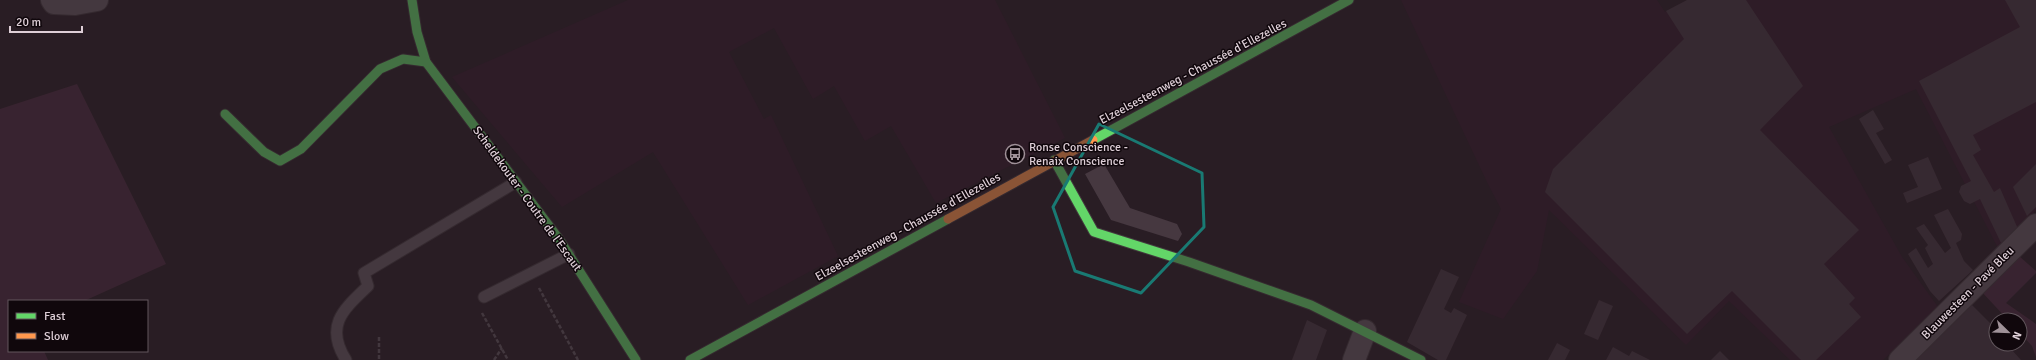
<svg xmlns="http://www.w3.org/2000/svg" width="2036" height="360" viewBox="0 0 2036 360" font-family="Signika,sans-serif">
  <rect width="100%" height="100%" fill="#291d24"/>
  <g fill="#341b2b">
    <path d="M628,0H995L1065,138L936,203L891,126L865,141L834,86L813,99L774,28L729,52L764,119L771,115L838,256L748,305L653,152L562,207L452,77Z"/>
    <path d="M1401,0H1657L1665,12L1688,0H2036V210L1999,250L1916,89L1829,127L1902,257L1938,307L1883,360H1790L1729,301L1686,345L1549,210L1537,271L1503,319L1459,302L1501,209L1488,184Z"/>
  </g>
  <g fill="#4a2c3e">
    <path d="M77,84L166,264L84,301H9V351H44L48,360H0V109Z"/>
    <path d="M2019,256L2036,271V273L2006,303L2036,324V357L2032,346L2020,333V320H2008L1980,290Z"/>
  </g>
  <g fill="#463840">
    <path d="M1687,0H1746L1803,86L1760,130L1859,230L1824,264L1855,298L1849,304L1861,317L1816,360H1801L1732,291L1687,334L1545,192L1553,169L1684,39L1666,11Z"/>
    <path d="M2005,0H2036V102L1973,135L1981,150L1973,155L1994,192L2000,188L2018,229L2001,243L1980,199L1970,204L1964,201L1959,192L1961,186L1971,181L1919,81L2020,27Z"/>
    <path d="M1873,110L1884,129L1876,133L1892,160L1885,164L1859,119Z"/>
    <path d="M1928,157L1942,189L1907,203L1903,193L1918,187L1908,165Z"/>
    <path d="M1104,164L1130,208L1177,224L1182,234L1178,241L1111,220L1085,174Z"/>
    <path d="M2036,164V207L2027,216L2013,187Z"/>
    <path d="M1948,209L1962,234L1961,240L1956,243L1964,261L1973,270L1939,301L1930,291L1908,254L1916,248L1928,268L1933,264L1925,248L1928,245L1916,228L1924,224L1945,253L1951,248L1934,215Z"/>
    <path d="M1441,269L1459,277L1444,309L1451,313L1454,308L1467,315L1446,360H1438L1407,342Z"/>
    <path d="M1599,300L1613,306L1598,340L1584,334Z"/>
    <path d="M1970,303L1996,329V344H2015L2010,348L2021,360H1912Z"/>
    <path d="M1307,320L1327,330L1316,360H1292Z"/>
    <path d="M1557,343L1570,350L1565,360H1548Z"/>
    <path d="M1613,347L1629,356L1632,351L1650,360H1606Z"/>
    <path d="M1720,351L1729,360H1711Z"/>
  </g>
  <g fill="none" stroke-linecap="round" stroke-linejoin="round">
    <g stroke="#42393d" stroke-width="13">
      <g id="lane">
        <path d="M484,297L569,254"/>
        <path d="M346,360C324,325 344,309 368,286L364,273L516,182"/>
      </g>
    </g>
    <g stroke="#42393d" stroke-width="24">
      <g id="street">
        <path d="M52,0L54,3L75,4L97,0"/>
        <path d="M1354,360L1365,331"/>
        <path d="M1900,360L2036,225"/>
      </g>
    </g>
    <g stroke="#42393d" stroke-width="11">
      <g id="fast">
        <path d="M412,0L417,32L426,62L559,239L636,360"/>
        <path d="M225,114L264,152L280,161L301,149L380,69L403,59L426,62"/>
        <path d="M1093,140L1349,0"/>
        <path d="M1054,160L1094,232L1189,262L1311,305L1421,360"/>
        <path d="M690,360L948,219"/>
      </g>
    </g>
    <g stroke="#42393d" stroke-width="11">
      <path id="slow" d="M948,219L1093,140"/>
    </g>
    <g stroke="#60585d" stroke-width="2.5" stroke-dasharray="4 2" stroke-linecap="butt">
      <path d="M539,288L578,360"/>
      <path d="M482,313L508,360"/>
      <path d="M379,337V360"/>
      <path d="M494,360L502,348"/>
    </g>
    <use href="#lane" stroke="#645a60" stroke-width="11"/>
    <use href="#street" stroke="#645a60" stroke-width="22"/>
    <use href="#fast" stroke="#63d668" stroke-width="9"/>
    <use href="#slow" stroke="#ff974d" stroke-width="9"/>
  </g>
  <path d="M0 0H2036V360H0ZM1099,124L1202,173L1204,227L1141,293L1075,271L1053,207Z" fill="#291d24" fill-opacity=".55" fill-rule="evenodd"/>
  <path fill="none" stroke="#197a73" stroke-width="3" stroke-linejoin="round" d="M1099,124L1202,173L1204,227L1141,293L1075,271L1053,207Z"/>
  <defs>
    <g id="bus-ring" transform="scale(1)"><circle r="9.5" fill="#10070c" stroke="#9f9198" stroke-width="1.5"/><path d="M-5-6H5V4H4V6H2V4H-2V6H-4V4H-5ZM-3.5-4V0h7V-4ZM-3.5 1.2v1.5H-2V1.2ZM2 1.2v1.5H3.5V1.2Z" fill="#9f9198"/></g>
  </defs>
  <g fill-rule="evenodd">
    <use href="#bus-ring" x="1015" y="154"/>
  </g>
  <g text-anchor="middle" dominant-baseline="central" stroke-width="3" stroke-linejoin="round" paint-order="stroke">
    <g font-size="12" fill="#decfd7" stroke="#10070c">
      <text transform="translate(1193 72) rotate(-28)">Elzeelsesteenweg - Chaussée d'Ellezelles</text>
      <text transform="translate(527 199) rotate(54)">Scheldekouter - Coutre de l'Escaut</text>
      <text transform="translate(908 227) rotate(-29)">Elzeelsesteenweg - Chaussée d'Ellezelles</text>
      <text transform="translate(1968 293) rotate(-45)">Blauwesteen - Pavé Bleu</text>
    </g>
    <g font-size="12" fill="#decfd7" stroke="#10070c" text-anchor="start">
      <text x="1029" y="147">Ronse Conscience -<tspan x="1029" dy="14">Renaix Conscience</tspan></text>
    </g>
  </g>
  <rect x="8" y="300" width="140" height="52" fill="#10070c" stroke="#62575d"/>
  <rect x="16" y="313" width="20" height="6" fill="#63d668" stroke="#62575d"/>
  <text x="44" y="320" font-size="12" fill="#decfd7">Fast</text>
  <rect x="16" y="333" width="20" height="6" fill="#ff974d" stroke="#62575d"/>
  <text x="44" y="340" font-size="12" fill="#decfd7">Slow</text>
  <g transform="translate(2008 332) rotate(113)"><circle r="19" fill="#10070c" stroke="#62575d"/>
  <path d="M0-3L7 15L0 10L-7 15Z" fill="#9f9198"/>
  <text y="-6" font-size="11" font-weight="bold" text-anchor="middle" fill="#decfd7">N</text>
  </g>
  <path d="M10 26v6h72v-6" fill="none" stroke="#decfd7" stroke-width="2"/>
  <text x="16" y="26" font-size="12" fill="#decfd7" stroke="#10070c" stroke-width="3" paint-order="stroke">20 m</text>
</svg>
